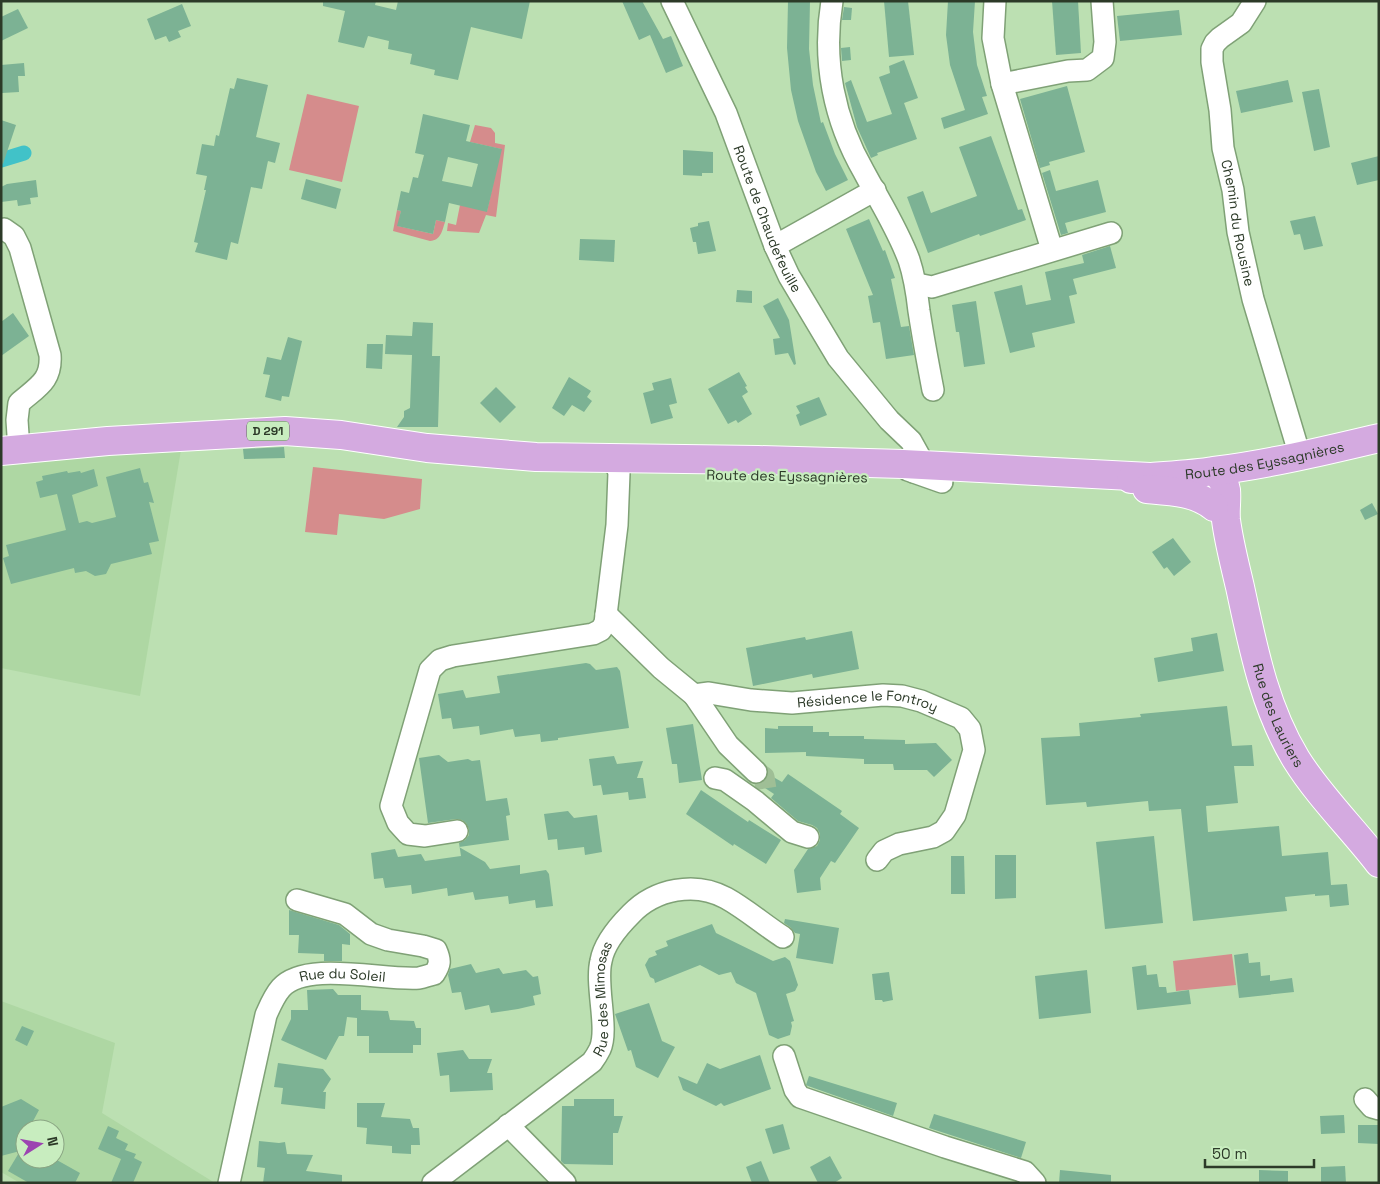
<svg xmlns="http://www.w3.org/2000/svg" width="1380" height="1184" viewBox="0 0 1380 1184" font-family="'Space Grotesk',sans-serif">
  <rect width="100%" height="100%" fill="#bce0b2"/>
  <g fill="#aed7a3" fill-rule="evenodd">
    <path d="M181,450L140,696L1,668V459Z"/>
    <path d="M1,1001L115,1043L102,1113L215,1183H20L1,1172ZM25,1129H55V1159H25Z"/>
  </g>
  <g fill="#d58c8c">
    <path d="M307,94L359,106L342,182L289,170Z"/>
    <path d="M475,125L491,128L495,133V143L505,145L496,217L486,215L479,233L447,231L448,223L456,225L460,205L487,211L501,149L470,142Z"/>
    <path d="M397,210L401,211L398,226L433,234L436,220L445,222C442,231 441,240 430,241L393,231Z"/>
    <path d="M313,467L422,479L420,509L384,519L339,514L337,535L305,532Z"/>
    <path d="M1232,954L1236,985L1176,991L1173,961Z"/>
  </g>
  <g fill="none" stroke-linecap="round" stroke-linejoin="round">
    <path stroke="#41c2c8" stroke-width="15" d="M1,160L24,153"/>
  </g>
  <g fill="#7cb294" fill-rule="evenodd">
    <path d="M323,1H376L375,5L396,10L398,1H530L522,39L471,27L458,80L434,75L435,70L410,64L412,54L388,49L389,41L368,36L364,48L338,42L345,11L323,6Z"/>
    <path d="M622,1H642L663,39L671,36L683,66L666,73L650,35L639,40Z"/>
    <path d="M788,1H810L809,49L813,85L821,123L823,122L835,154L848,180L826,191L816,172L798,121L791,90L787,48Z"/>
    <path d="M884,1H908L914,55L889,57Z"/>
    <path d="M948,1H975L973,32L977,65L987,96L982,97L988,114L944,129L941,118L965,110L950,65L946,35Z"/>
    <path d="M1052,1H1078L1081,53L1056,55Z"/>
    <path d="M182,4L191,26L178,31L181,37L169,42L166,36L155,40L147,19Z"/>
    <path d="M844,7L852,8L851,20H842Z"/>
    <path d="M18,9L28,28L1,41V17Z"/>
    <path d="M1179,10L1182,35L1120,41L1117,16Z"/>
    <path d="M850,47L851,60L842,61L841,48Z"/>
    <path d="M904,60L918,98L904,103L917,139L877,153L878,155L871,158L857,127L845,83L851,80L867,122L892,114L879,77L890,73L889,66Z"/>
    <path d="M24,63L25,76H18L19,92L2,93L1,65Z"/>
    <path d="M237,78L268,85L256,137L280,143L275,163L268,161L262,189L251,187L238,244L231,242L227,260L195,252L198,243L194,242L206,190H204L207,176L196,174L202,144L214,146L216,135L219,136L230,88L234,89Z"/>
    <path d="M1288,80L1293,102L1241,113L1236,91Z"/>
    <path d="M1067,86L1085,152L1049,162L1050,165L1040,168L1020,99Z"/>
    <path d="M1319,89L1330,147L1314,151L1302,92Z"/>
    <path d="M423,114L470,125L466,141L502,149L487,212L449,203L445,222L436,220L433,234L397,226L401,211L397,210L401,191L409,193L413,177L418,178L424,155L415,153ZM448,157L478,164L472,187L442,181Z"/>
    <path d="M1,120L16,125L3,164L1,163Z"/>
    <path d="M991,136L1018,210L1022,209L1026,220L980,236L979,234L928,253L907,197L923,191L931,213L977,196L959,147Z"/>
    <path d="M683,150L713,152V173H702V176L683,175Z"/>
    <path d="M1379,156V180L1357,185L1351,163Z"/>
    <path d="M1050,170L1056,191L1098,180L1106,212L1065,223L1068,233L1061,235L1042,173Z"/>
    <path d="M306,179L341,189L336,209L301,199Z"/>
    <path d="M36,180L38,197L30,198L31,204L18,206L17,200L1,202V187L7,184Z"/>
    <path d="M1315,216L1323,246L1304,250L1300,234L1294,235L1290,221Z"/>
    <path d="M869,219L883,251L885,250L895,278L891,279L901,327L909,326L914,355L886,359L880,322L873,323L868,296L873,295L846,229Z"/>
    <path d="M709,221L716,251L698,254L696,242H693L690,228L698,226V223Z"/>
    <path d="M580,239L615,240L614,262L579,260Z"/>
    <path d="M1110,246L1116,268L1073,279L1077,294L1069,296L1075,323L1032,333L1035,347L1010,353L994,292L1022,285L1026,305L1051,300L1045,272L1084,263L1082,255Z"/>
    <path d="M737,290L752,291V303L736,302Z"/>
    <path d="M778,298L789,320L796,364L794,365L788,353L775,355L773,339L780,338L763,306Z"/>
    <path d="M976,301L985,364L964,367L959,332H956L952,305Z"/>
    <path d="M13,313L29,336L1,356V322Z"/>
    <path d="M413,322L433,323L432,356H440L438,427H397L404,417V411L410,408L412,355L385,354L386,335L412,336Z"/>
    <path d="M288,337L302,341L289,397L282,396L281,401L265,397L270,375L263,374L267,357L281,360Z"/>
    <path d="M367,344H383L382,369L366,368Z"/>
    <path d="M739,372L747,386L745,387L748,392L742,396L752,414L738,423L736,420L728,424L708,389Z"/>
    <path d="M569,377L591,391L587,397L592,401L584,412L572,405L564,416L552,408Z"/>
    <path d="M671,378L677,403L669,405L673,418L651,424L643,393L654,390L652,383Z"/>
    <path d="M496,387L516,407L500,423L480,403Z"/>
    <path d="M819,397L827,415L800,426L796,415L800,413L796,406Z"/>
    <path d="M284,447L285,458L244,459L243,449Z"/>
    <path d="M140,468L144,483L148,482L154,503L149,502L159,541L149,543L152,554L111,564L106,574L95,576L86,571L75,573L74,568L11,584L3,558L9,556L6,545L66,530L57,494L40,498L36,482L43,480L42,476L67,471L68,473L80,471L81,473L94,469L98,486L72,495L79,523L87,521L92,523L116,517L106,477Z"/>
    <path d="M1372,503L1378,514L1365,520L1360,510Z"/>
    <path d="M1173,538L1191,562L1174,576L1167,567L1164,569L1152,552Z"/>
    <path d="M852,631L859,669L813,678L812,674L753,686L746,648L805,637L806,640Z"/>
    <path d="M1217,633L1224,671L1158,682L1154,658L1193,651L1191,638Z"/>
    <path d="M586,663L590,664L596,670L617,667L620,671L629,728L558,738V740L541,742L540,734L515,737L513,729L480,735L479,726L453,729L451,718L442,719L438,694L463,690L466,698L500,693L497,676Z"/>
    <path d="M1227,706L1232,746L1252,745L1254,766H1234L1238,803L1206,806L1208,832L1279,826L1282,856L1328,852L1331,885L1347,884L1349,905L1330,907L1329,895L1315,896V894L1285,897L1287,911L1193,921L1181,809L1149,811L1148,801L1087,807L1086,802L1046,805L1041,738L1080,736L1079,723L1141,717L1140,714Z"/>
    <path d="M693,724L702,780L679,783L677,764H672L666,728Z"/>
    <path d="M778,726H813V732H829V736H864V739L905,740V744L936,743L952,760L934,777L927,770H894L893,764H864V759L806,756V752L765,753V728L778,729Z"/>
    <path d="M439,755L448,762L468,759L472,761L480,760L486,801L507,798L510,815L506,816L509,840L459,847L485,862L490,869L520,865V874L546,870L549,874L553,906L536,908L535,900L509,904L508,896L475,900L473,892L448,896L447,888L412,894L411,885L385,888L383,878L374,879L371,853L395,849L398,857L421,854L425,861L461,856L459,843L465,840L469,835V829L466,823L462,820L456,819L428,823L419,758Z"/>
    <path d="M614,756L617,764L643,761L637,778H643L646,798L629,800L628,792L603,795L601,785L593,786L589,759Z"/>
    <path d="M768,774L782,782L788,774L842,811L840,814L859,828L835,863L831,861L820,878L821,890L797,893L794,870L808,849L817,846L820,840V834L817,828L812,825L798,821L771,798L774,794L759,784L765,780Z"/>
    <path d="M701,790L748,822L749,820L781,840L766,864L734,844L733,846L686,814Z"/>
    <path d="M568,811L574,818L597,815L602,852L585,855L584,847L558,850L557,839L548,840L544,814Z"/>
    <path d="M1154,836L1163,923L1105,929L1096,842Z"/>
    <path d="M995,855H1016V898L995,899Z"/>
    <path d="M951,856H964L965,894H951Z"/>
    <path d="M289,910L339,925L350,934V945L342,944V961H324V954L298,953L299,935H289Z"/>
    <path d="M785,919L839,928L833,964L796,958L800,934L795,933L790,927L784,923Z"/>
    <path d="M712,924L716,933L773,961L785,957L790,961L798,985L795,991L786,994L794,1021L791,1022L792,1026L790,1035L778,1039L769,1035L756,993L736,983L731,972L719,975L700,965L655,983L654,979L650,977L645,965L649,958L657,955L655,951L668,946L666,941Z"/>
    <path d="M1248,953L1249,963L1260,962L1261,976L1270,975V981L1292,978L1294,992L1239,998L1234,955Z"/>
    <path d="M471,964L476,973L499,968L503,974L526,970L533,977L538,976L541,994L533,996L535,1005L518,1009L491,1013L489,1005L465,1010L461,992L452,993L448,975L450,969Z"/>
    <path d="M1146,965L1147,975L1157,974L1159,987H1166L1167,993L1189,990L1191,1004L1137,1010L1132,967Z"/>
    <path d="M1087,970L1091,1013L1039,1019L1035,976Z"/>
    <path d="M889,972L893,1000L883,1002L882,1000H875L872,974Z"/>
    <path d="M333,989L338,995H361V1010L388,1011L390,1020L414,1021L416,1028H421V1045H413V1053H369V1036H357V1018L347,1017L344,1036H339L326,1060L281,1040L291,1019V1010H308L307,990Z"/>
    <path d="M649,1003L662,1041L675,1047L658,1078L636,1067L631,1050L628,1051L615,1014Z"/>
    <path d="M22,1026L34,1031L27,1046L15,1040Z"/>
    <path d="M463,1050L469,1059H492L487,1073H492L493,1090L450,1092L449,1075L440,1076L437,1053Z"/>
    <path d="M760,1055L771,1089L724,1106L721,1103L716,1106L683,1090L678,1076L697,1084L707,1063L720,1069Z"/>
    <path d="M278,1063L323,1069L331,1079L323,1092H326L325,1109L281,1104L283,1088L274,1087Z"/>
    <path d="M809,1076L897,1103L893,1116L808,1086L806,1085Z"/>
    <path d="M21,1099L39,1110L32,1123L42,1129H25V1159H55L80,1173L75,1183H29L8,1171L20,1151L1,1156V1107Z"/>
    <path d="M574,1099H614V1116H623L618,1133H613V1165L564,1164L561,1161L562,1106H574Z"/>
    <path d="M357,1103H385L381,1117L410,1119L413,1128H419L420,1145H411V1154L392,1153V1146L366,1144L367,1128L357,1127Z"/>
    <path d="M934,1114L1026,1142L1021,1158L929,1128Z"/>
    <path d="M1344,1115L1345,1133L1321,1134L1320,1116Z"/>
    <path d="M783,1124L790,1149L773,1154L765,1129Z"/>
    <path d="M1358,1125H1379V1144L1358,1143Z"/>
    <path d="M108,1126L119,1131L116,1138L128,1144L125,1150L136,1154L134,1158L142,1162L133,1183H111L121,1159L98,1149Z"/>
    <path d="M259,1141L279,1143L285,1142L287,1154L313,1155L306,1171L342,1175V1183H263L265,1168L257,1167Z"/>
    <path d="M830,1156L842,1178L834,1183H818L810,1167Z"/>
    <path d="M761,1161L770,1183H752L746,1167Z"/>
    <path d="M1345,1166L1346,1183H1321V1167Z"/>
    <path d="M1060,1170L1111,1175V1183H1059Z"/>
    <path d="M1259,1170L1288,1171V1183H1259Z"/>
  </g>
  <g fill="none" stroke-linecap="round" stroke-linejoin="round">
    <path stroke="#9fbf96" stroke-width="21" stroke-dasharray="21 11" stroke-linecap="butt" d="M756,772L764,777L766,789"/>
    <g stroke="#7fa176" stroke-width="24">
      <g id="minor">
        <path id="s1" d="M672,1L726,113L775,246L789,276L838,358L889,420L911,441L921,459L922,465L918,472H914"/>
        <path d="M832,1C822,61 834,120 864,172C880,202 897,228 909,260C915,278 917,293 919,311C923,337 928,364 933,390"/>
        <path d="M995,1L993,38L1002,84L1052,250"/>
        <path id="s2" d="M1255,1L1241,23L1220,38L1215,43L1212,49V62L1220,110L1223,148L1233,190L1238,232L1253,299L1300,456"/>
        <path d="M1002,84L1068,71L1087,70L1103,58L1105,42L1102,1"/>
        <path d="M1,230L4,229L14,236L20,248L50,355C52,381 37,387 19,403L17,420L18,435"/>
        <path d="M775,246L875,190"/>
        <path d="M917,284L932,287L1111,233"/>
        <path d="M908,470L942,482"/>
        <path id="s3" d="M606,614L661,668L694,695L709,693L751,700L792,703L883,695L902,696L921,701L961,718L970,729L974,750L955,815L944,831L933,837L899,844L884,851L877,860"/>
        <path d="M694,695L728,745L756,772"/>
        <path d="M715,778L725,780L755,801L792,832L808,837"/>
        <path d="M457,831L425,836L408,834L398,823L391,806L430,670L440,660L453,656L593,634L601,630L605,623L617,525L619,473L617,467L608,458"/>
        <path d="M784,1056L795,1090L800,1097L945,1147L1025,1172L1035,1183"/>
        <path d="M1365,1099L1372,1107L1379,1109"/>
        <path d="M508,1125L565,1183"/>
        <path id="s4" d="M229,1183L266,1015C270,1006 274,996 281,988C306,960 384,981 419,978C424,977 429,975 434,974C440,965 441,961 436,950L423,946L388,940L371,934L345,914L297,900"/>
        <path id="s5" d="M433,1183L592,1062C595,1058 598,1053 600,1049C609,1029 595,985 601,961C604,943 619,926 631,914C655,889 695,881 726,898C746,909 764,925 783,937"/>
      </g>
    </g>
    <g stroke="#fff" stroke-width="30">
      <g id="major">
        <path d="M1,451L108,441L285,431L341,435L427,448L536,457L758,460L903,464L1150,477"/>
        <path id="s6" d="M1215,471C1220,476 1225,483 1226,490C1227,500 1225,510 1226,520C1229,543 1235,565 1240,587C1253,647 1264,706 1296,759C1319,796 1352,828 1379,863"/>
        <path id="s7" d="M1131,479C1158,476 1187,475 1214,471C1270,464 1324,451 1379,438"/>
        <path d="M1147,489C1170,491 1196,492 1214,507"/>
      </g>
    </g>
    <use href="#minor" stroke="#fff" stroke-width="21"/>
    <use href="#major" stroke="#d4aae0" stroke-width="28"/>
  </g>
  <g text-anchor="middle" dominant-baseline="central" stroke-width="4.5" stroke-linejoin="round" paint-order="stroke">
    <rect fill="#c8edbf" stroke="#5b7055" stroke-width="1" x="247" y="421.5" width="42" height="19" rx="4"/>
    <g font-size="12" font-weight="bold" fill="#2c3a28">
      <text x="268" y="431">D 291</text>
    </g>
    <g font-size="14" fill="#2c3a28" stroke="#c8edbf">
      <text stroke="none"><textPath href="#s1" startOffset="238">Route de Chaudefeuille</textPath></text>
      <text stroke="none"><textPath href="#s2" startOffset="242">Chemin du Rousine</textPath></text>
      <text stroke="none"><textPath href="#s7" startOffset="135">Route des Eyssagnières</textPath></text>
      <text transform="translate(787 476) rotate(1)">Route des Eyssagnières</text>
      <text stroke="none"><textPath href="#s3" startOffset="295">Résidence le Fontroy</textPath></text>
      <text stroke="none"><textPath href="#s6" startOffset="255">Rue des Lauriers</textPath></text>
      <text stroke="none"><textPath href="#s4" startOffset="268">Rue du Soleil</textPath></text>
      <text stroke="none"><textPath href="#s5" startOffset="266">Rue des Mimosas</textPath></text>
    </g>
  </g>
  <rect width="1380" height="1184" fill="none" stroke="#2c3a28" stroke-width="5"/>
  <g transform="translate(40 1144) rotate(79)"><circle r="24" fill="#c8edbf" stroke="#8aa583"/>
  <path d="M0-4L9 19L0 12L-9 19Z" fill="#9c44b1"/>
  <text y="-8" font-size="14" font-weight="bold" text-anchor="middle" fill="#2c3a28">N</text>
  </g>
  <path d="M1205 1159v8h109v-8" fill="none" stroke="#2c3a28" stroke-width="2.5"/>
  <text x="1212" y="1159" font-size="15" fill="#2c3a28" stroke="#c8edbf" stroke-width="4" paint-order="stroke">50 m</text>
</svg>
